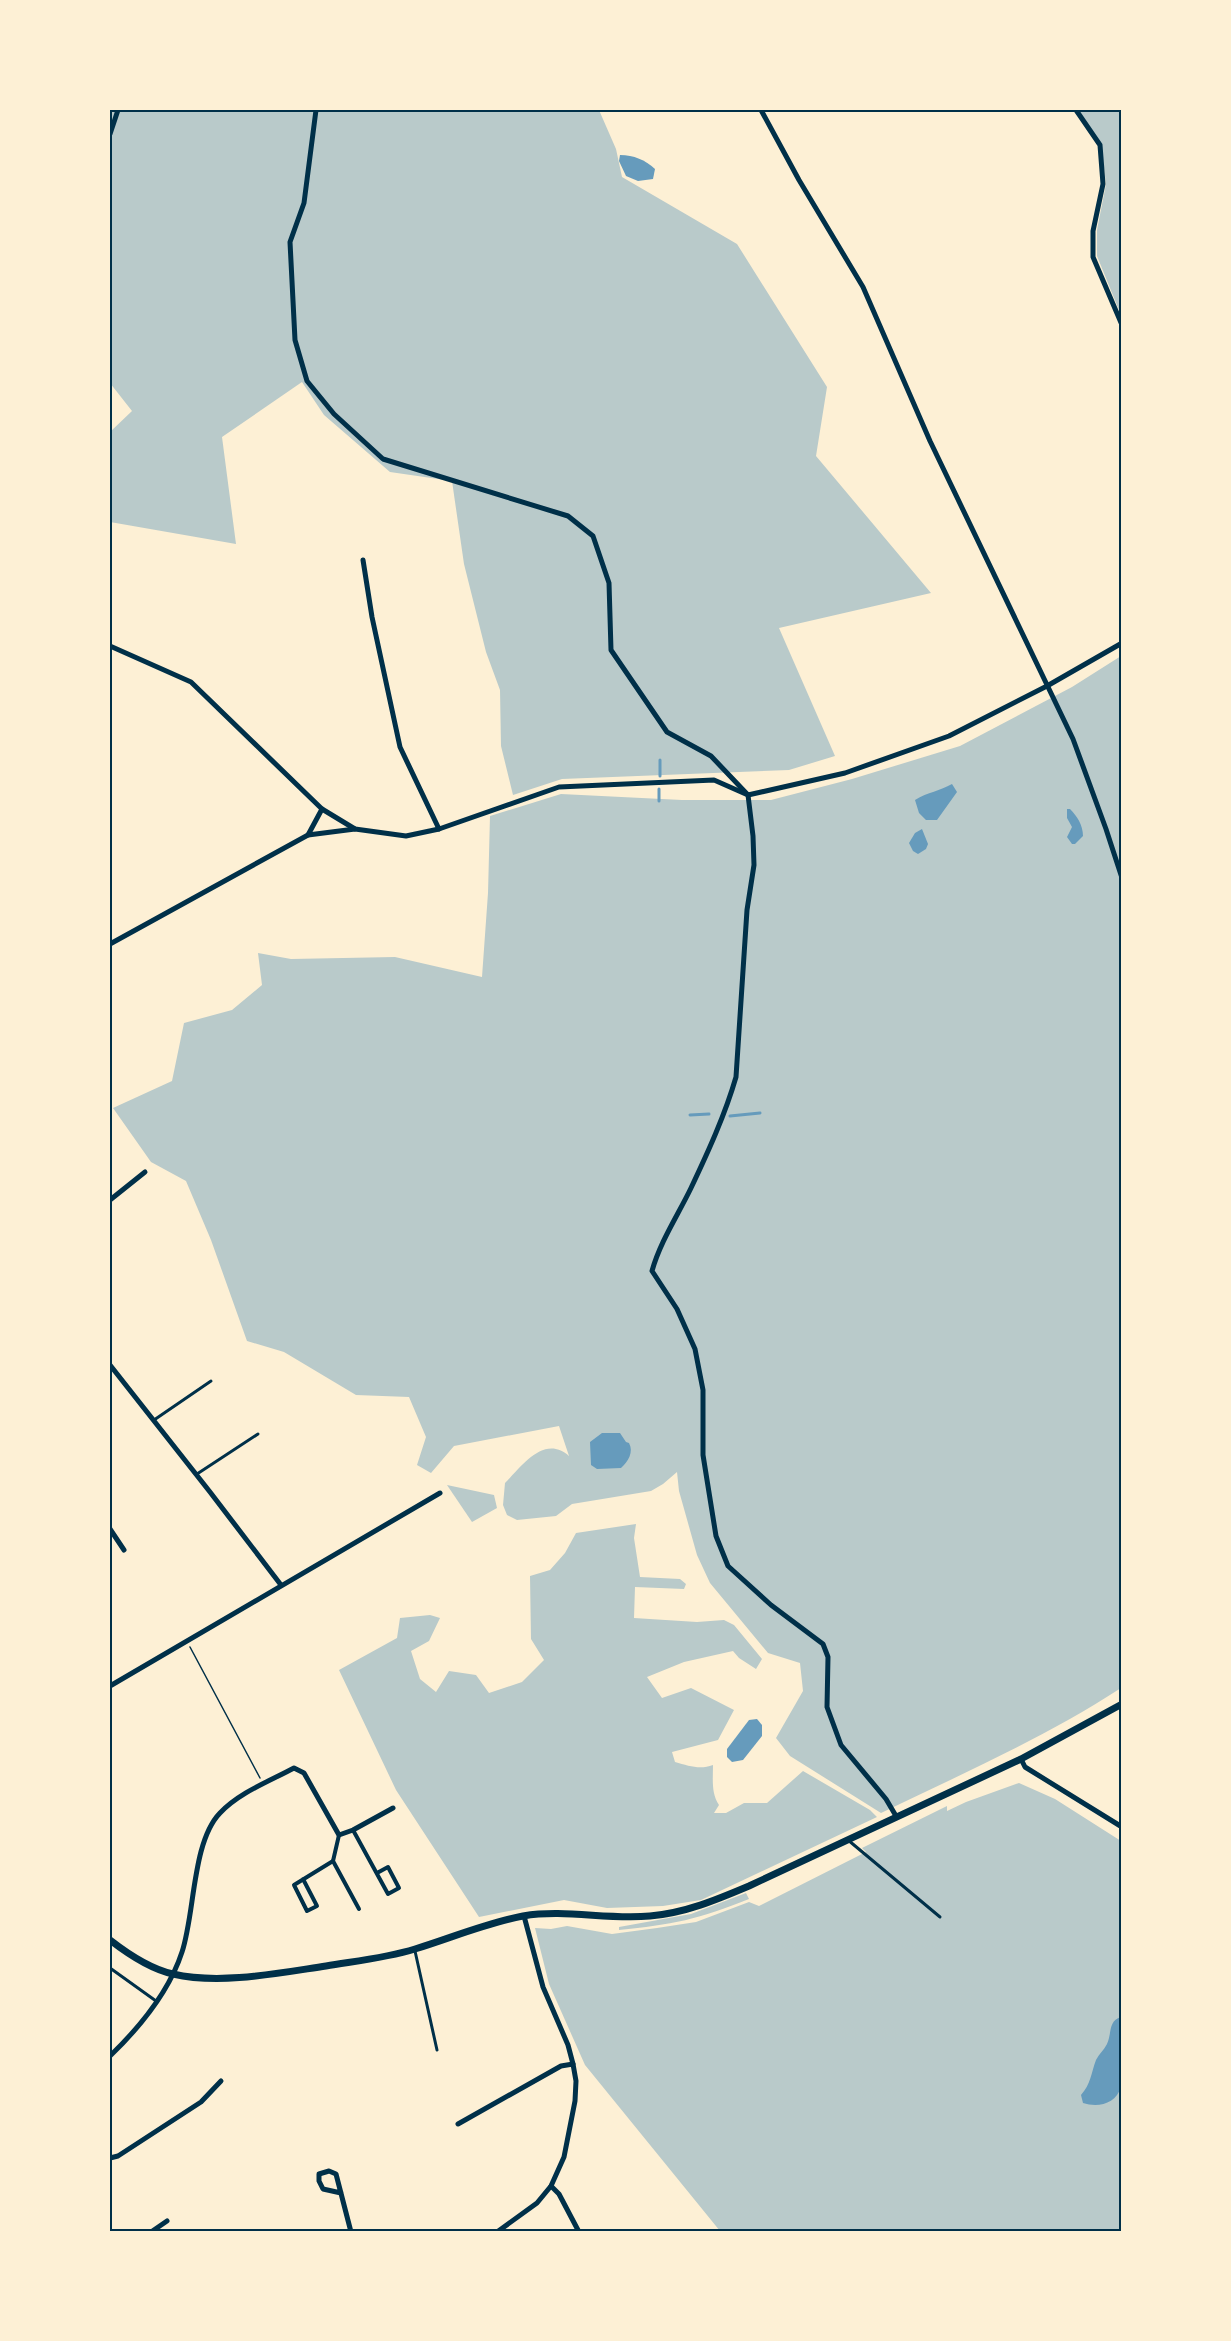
<svg xmlns="http://www.w3.org/2000/svg" width="1231" height="2341" viewBox="0 0 1231 2341" font-family="'Noto Sans',sans-serif">
  <rect width="100%" height="100%" fill="#fdf0d5"/>
  <g fill="#b9caca">
    <path d="M110,110H599L616,149L622,177L737,244L827,387L816,456L931,593L779,628L835,756L789,770L562,779L513,795L501,746L500,690L486,652L464,564L452,481L390,472L324,415L302,382L222,437L236,544L110,522V432L132,411L110,383Z"/>
    <path d="M1079,110H1121V315L1097,256V230L1106,184L1101,144Z"/>
    <path d="M1121,656V1688C1046,1737 962,1774 881,1813L790,1756L776,1738L803,1691L800,1663L768,1653L710,1583L697,1555L679,1491L677,1472L663,1484L651,1491L572,1504L556,1516L517,1520L507,1515L503,1505L505,1483C522,1466 544,1434 569,1456L559,1426L454,1446L431,1473L417,1465L426,1437L409,1397L356,1395L284,1352L247,1341L211,1240L186,1181L151,1162L113,1108L172,1081L184,1023L232,1010L262,985L258,953L291,959L395,957L482,977L488,893L490,816L561,794L682,800H771L852,779L960,746L1072,687Z"/>
    <path d="M447,1485L494,1495L497,1508L472,1522Z"/>
    <path d="M636,1524L634,1538L640,1577L680,1579L686,1584L684,1589L635,1587L634,1618L697,1622L724,1620L734,1625L762,1659L756,1669L739,1658L733,1651L684,1662L647,1677L662,1698L691,1688L734,1710L718,1740L672,1752L675,1762C689,1766 700,1770 713,1765C713,1779 711,1793 719,1805L714,1813H726L744,1803H767L803,1771L870,1810L877,1817L701,1900L663,1906L607,1908L564,1900L479,1917L396,1790L339,1670L397,1638L400,1618L430,1615L440,1618L429,1641L411,1651L420,1679L436,1692L449,1671L476,1675L489,1693L522,1682L544,1660L531,1639L530,1576L550,1570L565,1553L576,1533Z"/>
    <path d="M1019,1783L1055,1799L1121,1841V2231H720L585,2065L549,1984L535,1928L551,1929L567,1926L612,1934L657,1928L696,1922L749,1902L759,1906L866,1852L862,1848L947,1806V1811L966,1802Z"/>
    <path d="M746,1893L749,1899C700,1919 671,1925 619,1930V1927L691,1914Z"/>
  </g>
  <g fill="#669bbc">
    <path d="M620,155C634,155 645,160 655,169L653,179L638,181L626,176L619,161Z"/>
    <path d="M952,784L957,792L937,820H926L919,813L915,800C928,792 940,791 952,784Z"/>
    <path d="M1067,809H1070C1077,816 1083,825 1083,836L1075,844H1072L1067,837L1072,827L1067,818Z"/>
    <path d="M922,829L928,844L926,849L918,854L913,851L909,843L915,833Z"/>
    <path d="M602,1433H620L626,1442L629,1443C634,1452 628,1462 621,1468L597,1469L591,1465L590,1442Z"/>
    <path d="M757,1719L762,1725V1736L743,1760L732,1762L727,1757V1749L749,1720Z"/>
    <path d="M1121,2017C1122,2032 1125,2074 1121,2087C1116,2104 1098,2108 1083,2103L1081,2095C1091,2084 1091,2073 1096,2060C1099,2054 1104,2050 1107,2044C1112,2033 1108,2021 1121,2017Z"/>
  </g>
  <g fill="none" stroke-linecap="round" stroke-linejoin="round">
    <g stroke="#669bbc" stroke-width="3">
      <path d="M660,776V760"/>
      <path d="M659,801V789"/>
      <path d="M690,1115L709,1114"/>
      <path d="M730,1116L760,1113"/>
    </g>
    <path stroke="#003049" stroke-width="1.5" d="M190,1647L260,1778"/>
    <g stroke="#003049" stroke-width="3">
      <path d="M154,1420L211,1381"/>
      <path d="M197,1474L258,1434"/>
      <path d="M848,1840L940,1917"/>
      <path d="M415,1951L437,2050"/>
      <path d="M110,1968L156,2001"/>
    </g>
    <g stroke="#003049" stroke-width="4">
      <path d="M353,1830L388,1894L399,1888L388,1867L377,1873"/>
      <path d="M339,1835L333,1861L359,1909"/>
      <path d="M303,1879L317,1906L307,1911L294,1885L333,1861"/>
    </g>
    <g stroke="#003049" stroke-width="5">
      <path d="M316,110L304,203L290,242L295,340L307,381L334,414L383,459L568,516L593,536L609,583L611,650L667,732L711,756L748,795L753,836L754,865L747,910L736,1077C725,1115 708,1152 691,1188C678,1215 660,1242 652,1271L677,1309L695,1349L703,1390V1455L716,1536L728,1566L771,1605L823,1644L828,1657L827,1707L841,1745L886,1799L896,1816"/>
      <path d="M761,110L799,180L863,287L930,441L1073,739L1106,829L1122,878"/>
      <path d="M1076,110L1100,145L1103,184L1093,231V257L1122,325"/>
      <path d="M110,134L118,110"/>
      <path d="M363,560L372,617L400,747L439,829"/>
      <path d="M110,646L191,682L322,809L355,829L406,836L439,829L559,787L714,780L748,795L845,773L949,736L1047,686L1122,643"/>
      <path d="M308,835L322,809"/>
      <path d="M110,944L308,835L355,829"/>
      <path d="M110,1200L145,1172"/>
      <path d="M110,1365L210,1492L281,1585"/>
      <path d="M110,1529L124,1550"/>
      <path d="M110,1686L440,1493"/>
      <path d="M1021,1759L1025,1767L1122,1827"/>
      <path d="M110,2056C139,2028 169,1992 182,1952C195,1913 192,1842 220,1813C240,1792 270,1781 294,1768L304,1773L339,1835L353,1830L393,1808"/>
      <path d="M458,2124L561,2066L573,2064"/>
      <path d="M110,2158L118,2156L201,2102L221,2081"/>
      <path d="M551,2186L559,2194L579,2232"/>
      <path d="M341,2193L323,2189L319,2181V2174L329,2171L336,2174L351,2232"/>
      <path d="M151,2232L167,2221"/>
      <path d="M497,2232L537,2203L551,2186L564,2157L575,2101L576,2081L573,2064L568,2045L543,1987L524,1916"/>
    </g>
    <path stroke="#003049" stroke-width="7" d="M110,1940C128,1954 150,1969 173,1974C220,1985 279,1973 326,1966C356,1961 386,1958 415,1949C451,1938 486,1923 523,1916C566,1909 607,1920 650,1916C685,1913 716,1900 749,1886L1021,1759L1122,1704"/>
  </g>
  <rect width="1231" height="2341" fill="none" stroke="#fdf0d5" stroke-width="222"/>
  <rect x="111" y="111" width="1009" height="2119" fill="none" stroke="#003049" stroke-width="2"/>
</svg>
